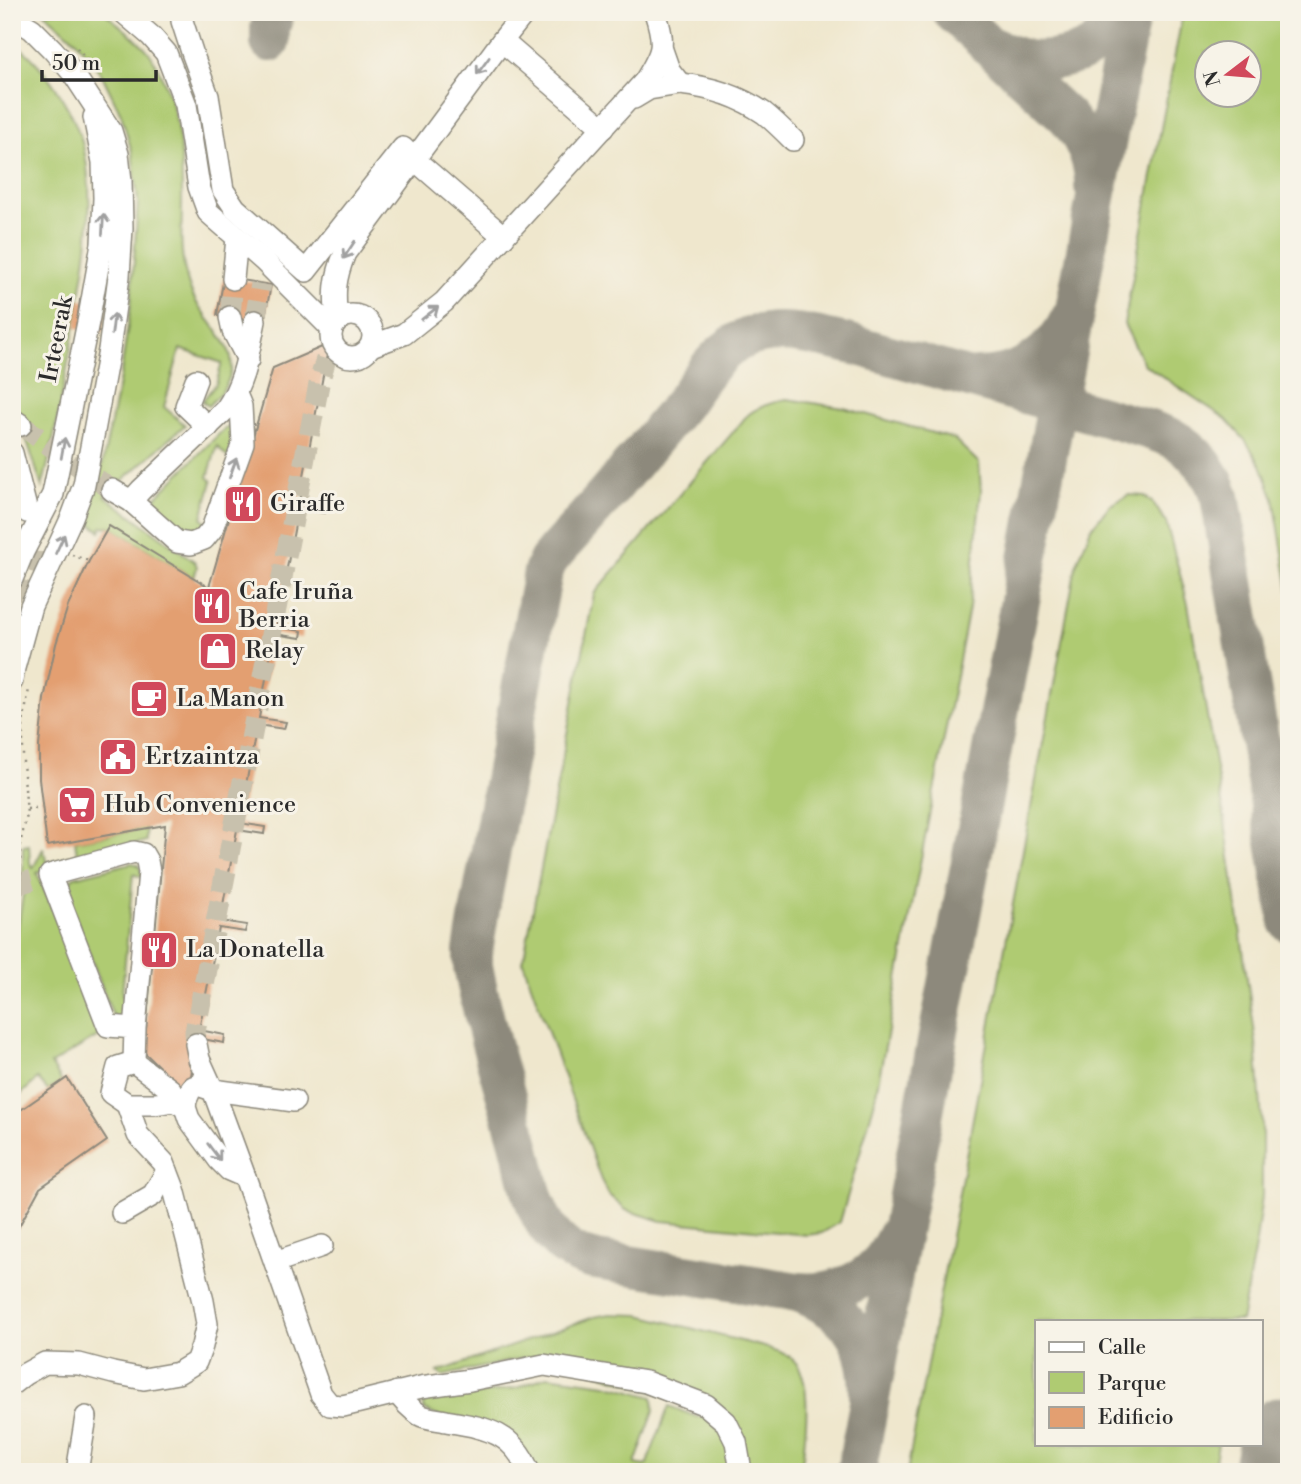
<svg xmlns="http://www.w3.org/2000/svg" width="1301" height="1484" viewBox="0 0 1301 1484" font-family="'Libre Bodoni',serif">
  <rect width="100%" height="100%" fill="#f7f3e8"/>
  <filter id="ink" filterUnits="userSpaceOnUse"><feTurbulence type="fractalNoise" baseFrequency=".0143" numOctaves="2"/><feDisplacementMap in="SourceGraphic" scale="14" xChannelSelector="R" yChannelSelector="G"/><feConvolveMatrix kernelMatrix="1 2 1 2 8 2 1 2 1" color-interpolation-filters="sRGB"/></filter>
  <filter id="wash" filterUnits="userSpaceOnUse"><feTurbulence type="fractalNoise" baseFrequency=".00686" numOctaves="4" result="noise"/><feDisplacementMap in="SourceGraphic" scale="28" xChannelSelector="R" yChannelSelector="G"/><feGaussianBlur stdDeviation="1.57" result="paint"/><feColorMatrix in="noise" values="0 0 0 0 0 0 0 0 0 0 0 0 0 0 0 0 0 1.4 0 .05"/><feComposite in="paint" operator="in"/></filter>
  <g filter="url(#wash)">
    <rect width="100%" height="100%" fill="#efe7cd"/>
    <g fill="#afcb72" stroke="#6d7b4e" stroke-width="2" fill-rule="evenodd">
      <path d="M44,12H104C118,25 136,37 148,51C156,62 160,72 165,84C181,123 182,159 182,200C182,225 179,251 186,275C188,285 193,297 198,305C215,332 247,354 223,390C219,396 213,401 208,406L202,401L216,384L222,363L180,349L164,407L185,425L105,496L195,562L197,567L194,578L109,526L102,527L101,531L84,519L98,486L121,373L131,306L138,201L132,152L121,114L102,75L76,41Z"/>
      <path d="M1183,12H1289V591L1274,498L1261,465L1245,440L1226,419L1144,364L1124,324ZM1206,52H1248V94H1206Z"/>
      <path d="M12,41C31,55 42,68 56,88C68,107 79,127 84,150C98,213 82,284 71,346C62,393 55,440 42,487L18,413L12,404Z"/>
      <path d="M787,399L844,408L954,439L979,463L981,491L969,608L874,1104L840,1222L822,1233L807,1235L662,1221L626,1210L609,1195L601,1180L523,962L594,594L741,423C750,408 771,403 787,399Z"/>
      <path d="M231,426L235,428L230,460L217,446L208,477L212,481L202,517L209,525L197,535L179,533L146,507L223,430Z"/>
      <path d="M1129,495L1144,496L1153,503L1166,522L1188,604L1224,815L1256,1042L1262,1122V1196L1256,1241L1241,1321H1037V1444H1218L1213,1472H907L1076,566L1091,528L1110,505Z"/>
      <path d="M146,828V841L37,873L105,1032L51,1064L62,1082L48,1091L38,1079L12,1102V963L23,895V846L29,845L30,863L33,868L43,849L48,863L77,854L75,841Z"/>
      <path d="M132,863L139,865L143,878L133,874L122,995L132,1008L130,1018L115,1021L65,890L68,883L74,877Z"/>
      <path d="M610,1314L640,1315L768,1348C778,1351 789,1354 796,1363C814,1385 804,1445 801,1472H743L722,1414L549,1357H528L442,1376L438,1372L594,1317Z"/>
      <path d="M547,1376L606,1384L653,1397L654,1411L635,1464L646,1466L669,1406L697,1417H711L726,1431L736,1472H534L526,1455L424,1410L423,1397L481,1394L517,1388Z"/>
    </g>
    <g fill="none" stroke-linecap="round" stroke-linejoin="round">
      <g stroke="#8d897c" stroke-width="40">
        <path d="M952,12L1067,117C1083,137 1095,159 1094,186"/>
        <path d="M270,42V28L275,12"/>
        <path d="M992,47C1004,52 1016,58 1028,60C1051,63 1083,56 1100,41C1110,33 1118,23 1125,12"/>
        <path d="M976,377C1019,377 1053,356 1071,317"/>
        <path d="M798,1292C826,1295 860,1285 879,1264C887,1255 892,1245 897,1235"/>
        <path d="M869,1401C870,1342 853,1314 798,1292L590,1259C573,1254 557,1243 548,1228C531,1204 527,1170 519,1142C503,1085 484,1024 473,966V951L479,914L543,572L548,561L556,551C591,513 625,473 658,433C666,423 674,414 682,404C700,379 719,347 749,337C783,325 821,338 855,345L1147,429C1156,432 1165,435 1174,439C1196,451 1212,473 1220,496L1289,922"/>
        <path d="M856,1472L1131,12"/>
      </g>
      <path stroke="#8d897c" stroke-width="102" d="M1284,1472L1289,1446"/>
    </g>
    <g id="blocks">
      <g fill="#e39f71">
        <path d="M224,277L271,285L264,323L217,315Z"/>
        <path d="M80,300L107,304L103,332L76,328Z"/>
        <path d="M329,344L299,502L326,506L325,513L298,509L276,627L302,631L301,638L274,634L259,718L286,722L284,729L257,725L239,823L265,827L264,834L237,830L220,921L247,925L245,932L219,928L199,1030L225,1035L224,1043L197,1038L188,1095L144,1052L165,825L47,846L39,779V746L44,699L56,644L68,606L89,561L109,526L209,587L273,368Z"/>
        <path d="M67,1078L107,1141L40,1188L12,1239V1116Z"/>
      </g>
    </g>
  </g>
  <g filter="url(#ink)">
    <use href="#blocks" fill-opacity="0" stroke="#8d897c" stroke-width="2"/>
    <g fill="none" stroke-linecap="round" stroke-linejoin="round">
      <g stroke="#c8c1ad" stroke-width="21" stroke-dasharray="21 10" stroke-linecap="butt">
        <path d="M230,317L233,279"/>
        <path d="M255,321L261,284"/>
        <path d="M21,425L112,490"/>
        <path d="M12,631C19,606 33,580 35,553C36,544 33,534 31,525"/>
        <path d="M12,886L39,878"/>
        <path d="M196,1044L195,1032L320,379L326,359"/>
      </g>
      <g stroke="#8d897c" stroke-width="24">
        <g id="minor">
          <path d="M123,12L151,36L166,53L186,105L199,187L208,212L264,261L332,329"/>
          <path d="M183,12L182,21L193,55L208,96L223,190L235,208L306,271L403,148L415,160L504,237"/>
          <path d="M12,17L32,29L53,50L73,73L111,131L118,154L121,181L122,228L119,276L109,350L84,485L72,517L31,606L14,668L12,681"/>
          <path d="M502,41L603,128"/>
          <path d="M680,84C710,87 739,96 764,113C774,121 784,131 793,140"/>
          <path d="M634,98L649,89L680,84L669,70L662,50"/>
          <path d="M233,279L237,238"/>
          <circle cx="352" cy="336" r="21"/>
          <path d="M230,317L233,331L248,360"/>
          <path d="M337,322C334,293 334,280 345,253L502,41L525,12"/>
          <path d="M371,346L404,334L444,302L645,81C663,52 666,46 655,12"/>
          <path d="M196,380L186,406L208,427"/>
          <path d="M12,419L21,425"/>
          <path d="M12,453L27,512"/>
          <path d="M112,490L131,501L177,542L191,544L204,539L212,529L243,443L241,406L236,394"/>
          <path d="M131,501L141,490L226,409C245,381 248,354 255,321"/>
          <path d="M12,579L23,552L53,494L89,317L102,244L104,198L103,162L94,117"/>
          <path d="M196,1044L199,1059L213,1090L245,1177L321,1394L330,1405L343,1406L421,1387L470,1380L544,1365L646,1382L706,1405L726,1422L736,1442L740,1465L739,1472"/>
          <path d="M134,1062L135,1028L149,872L147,861L143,854L134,852L50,875L108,1026L135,1028"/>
          <path d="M174,1101L171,1090L134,1062L118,1067L111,1093L127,1104H155L174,1101L185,1107"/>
          <path d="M245,1177L229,1170L219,1160L189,1119L185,1107L186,1100L190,1091L193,1087L198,1085L213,1090L294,1101"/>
          <path d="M122,1213L153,1195L167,1171"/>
          <path d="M275,1262L322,1246"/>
          <path d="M12,1384L25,1374L45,1363L79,1364L113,1373L144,1379L178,1373L196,1362L202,1346L207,1324L203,1301L174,1189L164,1163L138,1135L127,1104"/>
          <path d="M397,1392C403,1401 411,1409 420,1415C427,1419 438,1419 446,1421C485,1428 513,1431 529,1472"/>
          <path d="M77,1472L86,1417"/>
        </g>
      </g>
      <g stroke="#8d897c" stroke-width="2.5" stroke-dasharray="2 5" stroke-linecap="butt">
        <path d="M77,48L87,59"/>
        <path d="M72,555L89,561"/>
        <path d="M27,809L41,807"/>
        <path d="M12,943L21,897L20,844L27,815L23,762V724L29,689"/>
      </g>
      <use href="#minor" stroke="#fff" stroke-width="21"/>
    </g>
    <defs><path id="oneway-shaft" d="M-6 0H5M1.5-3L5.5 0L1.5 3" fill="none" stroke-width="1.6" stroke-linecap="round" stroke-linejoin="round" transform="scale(1.75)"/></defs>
    <g stroke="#a0a0a0">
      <use href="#oneway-shaft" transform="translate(483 66) rotate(126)"/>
      <use href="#oneway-shaft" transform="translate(103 224) rotate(-87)"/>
      <use href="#oneway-shaft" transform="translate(349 250) rotate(123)"/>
      <use href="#oneway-shaft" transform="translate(430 313) rotate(-38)"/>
      <use href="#oneway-shaft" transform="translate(113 324) rotate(-83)"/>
      <use href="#oneway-shaft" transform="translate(63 448) rotate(-80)"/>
      <use href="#oneway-shaft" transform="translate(233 468) rotate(-70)"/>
      <use href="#oneway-shaft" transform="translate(60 544) rotate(-65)"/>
      <use href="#oneway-shaft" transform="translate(214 1152) rotate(53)"/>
    </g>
  </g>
  <defs>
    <g id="restaurant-square" transform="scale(2.0125)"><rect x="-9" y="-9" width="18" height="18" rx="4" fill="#d1495b" stroke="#f7f3e8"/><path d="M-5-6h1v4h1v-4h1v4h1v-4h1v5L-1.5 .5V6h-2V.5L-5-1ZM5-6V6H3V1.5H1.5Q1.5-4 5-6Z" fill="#fff"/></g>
    <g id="shop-square" transform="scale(2.0125)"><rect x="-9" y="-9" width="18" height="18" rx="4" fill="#d1495b" stroke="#f7f3e8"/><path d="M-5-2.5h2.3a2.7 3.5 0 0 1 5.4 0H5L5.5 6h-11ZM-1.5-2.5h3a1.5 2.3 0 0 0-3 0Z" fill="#fff"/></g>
    <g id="cafe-square" transform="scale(2.0125)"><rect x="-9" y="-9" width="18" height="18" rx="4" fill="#d1495b" stroke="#f7f3e8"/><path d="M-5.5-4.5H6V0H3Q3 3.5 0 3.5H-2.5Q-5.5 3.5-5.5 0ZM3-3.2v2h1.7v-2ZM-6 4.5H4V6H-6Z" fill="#fff"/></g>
    <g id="civic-square" transform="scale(2.0125)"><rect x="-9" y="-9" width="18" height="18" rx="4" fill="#d1495b" stroke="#f7f3e8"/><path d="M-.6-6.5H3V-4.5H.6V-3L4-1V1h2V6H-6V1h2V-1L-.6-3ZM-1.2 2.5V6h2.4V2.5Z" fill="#fff"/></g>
    <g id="supermarket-square" transform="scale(2.0125)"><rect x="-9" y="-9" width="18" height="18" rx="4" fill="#d1495b" stroke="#f7f3e8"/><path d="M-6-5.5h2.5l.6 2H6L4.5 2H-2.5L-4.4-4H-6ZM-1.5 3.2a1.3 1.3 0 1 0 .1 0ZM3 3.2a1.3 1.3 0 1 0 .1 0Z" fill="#fff"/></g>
  </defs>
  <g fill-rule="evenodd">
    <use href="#restaurant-square" x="243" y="504"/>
    <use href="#restaurant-square" x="212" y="606"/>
    <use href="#shop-square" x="218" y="651"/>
    <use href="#cafe-square" x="149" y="699"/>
    <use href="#civic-square" x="118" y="757"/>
    <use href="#supermarket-square" x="77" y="805"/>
    <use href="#restaurant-square" x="159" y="950"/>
  </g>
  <g text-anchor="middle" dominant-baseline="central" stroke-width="6" stroke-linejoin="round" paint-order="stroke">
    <g font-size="24" fill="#2b2b2b" stroke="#f7f3e8">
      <text transform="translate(57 339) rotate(-79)">Irteerak</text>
    </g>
    <g font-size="24" fill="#2b2b2b" stroke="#f7f3e8" text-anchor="start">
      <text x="270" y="504">Giraffe</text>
      <text x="239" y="592">Cafe Iruña<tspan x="239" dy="28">Berria</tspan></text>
      <text x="245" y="651">Relay</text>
      <text x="176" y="699">La Manon</text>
      <text x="145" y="757">Ertzaintza</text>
      <text x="104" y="805">Hub Convenience</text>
      <text x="186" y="950">La Donatella</text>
    </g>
  </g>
  <rect width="1301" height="1484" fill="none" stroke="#f7f3e8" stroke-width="42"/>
  <rect x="1035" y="1320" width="228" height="126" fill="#f7f3e8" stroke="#a5a39c" stroke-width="2"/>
  <rect x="1049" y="1342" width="35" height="10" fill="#ffffff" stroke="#a5a39c" stroke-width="2"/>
  <text x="1098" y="1354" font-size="21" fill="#2b2b2b">Calle</text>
  <rect x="1049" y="1372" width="35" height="21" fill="#afcb72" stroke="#a5a39c" stroke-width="2"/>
  <text x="1098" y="1390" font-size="21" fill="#2b2b2b">Parque</text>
  <rect x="1049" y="1407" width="35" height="21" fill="#e39f71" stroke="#a5a39c" stroke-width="2"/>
  <text x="1098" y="1424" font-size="21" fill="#2b2b2b">Edificio</text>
  <g transform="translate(1228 74) rotate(254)"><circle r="33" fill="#f7f3e8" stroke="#a5a39c" stroke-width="2"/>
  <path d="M0-5L12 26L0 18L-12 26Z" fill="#d1495b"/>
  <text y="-10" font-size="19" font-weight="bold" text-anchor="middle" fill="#2b2b2b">N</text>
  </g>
  <path d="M42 70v10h114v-10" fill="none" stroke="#2b2b2b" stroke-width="3.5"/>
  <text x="52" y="70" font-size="21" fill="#2b2b2b" stroke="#f7f3e8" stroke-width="5" paint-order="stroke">50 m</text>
</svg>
